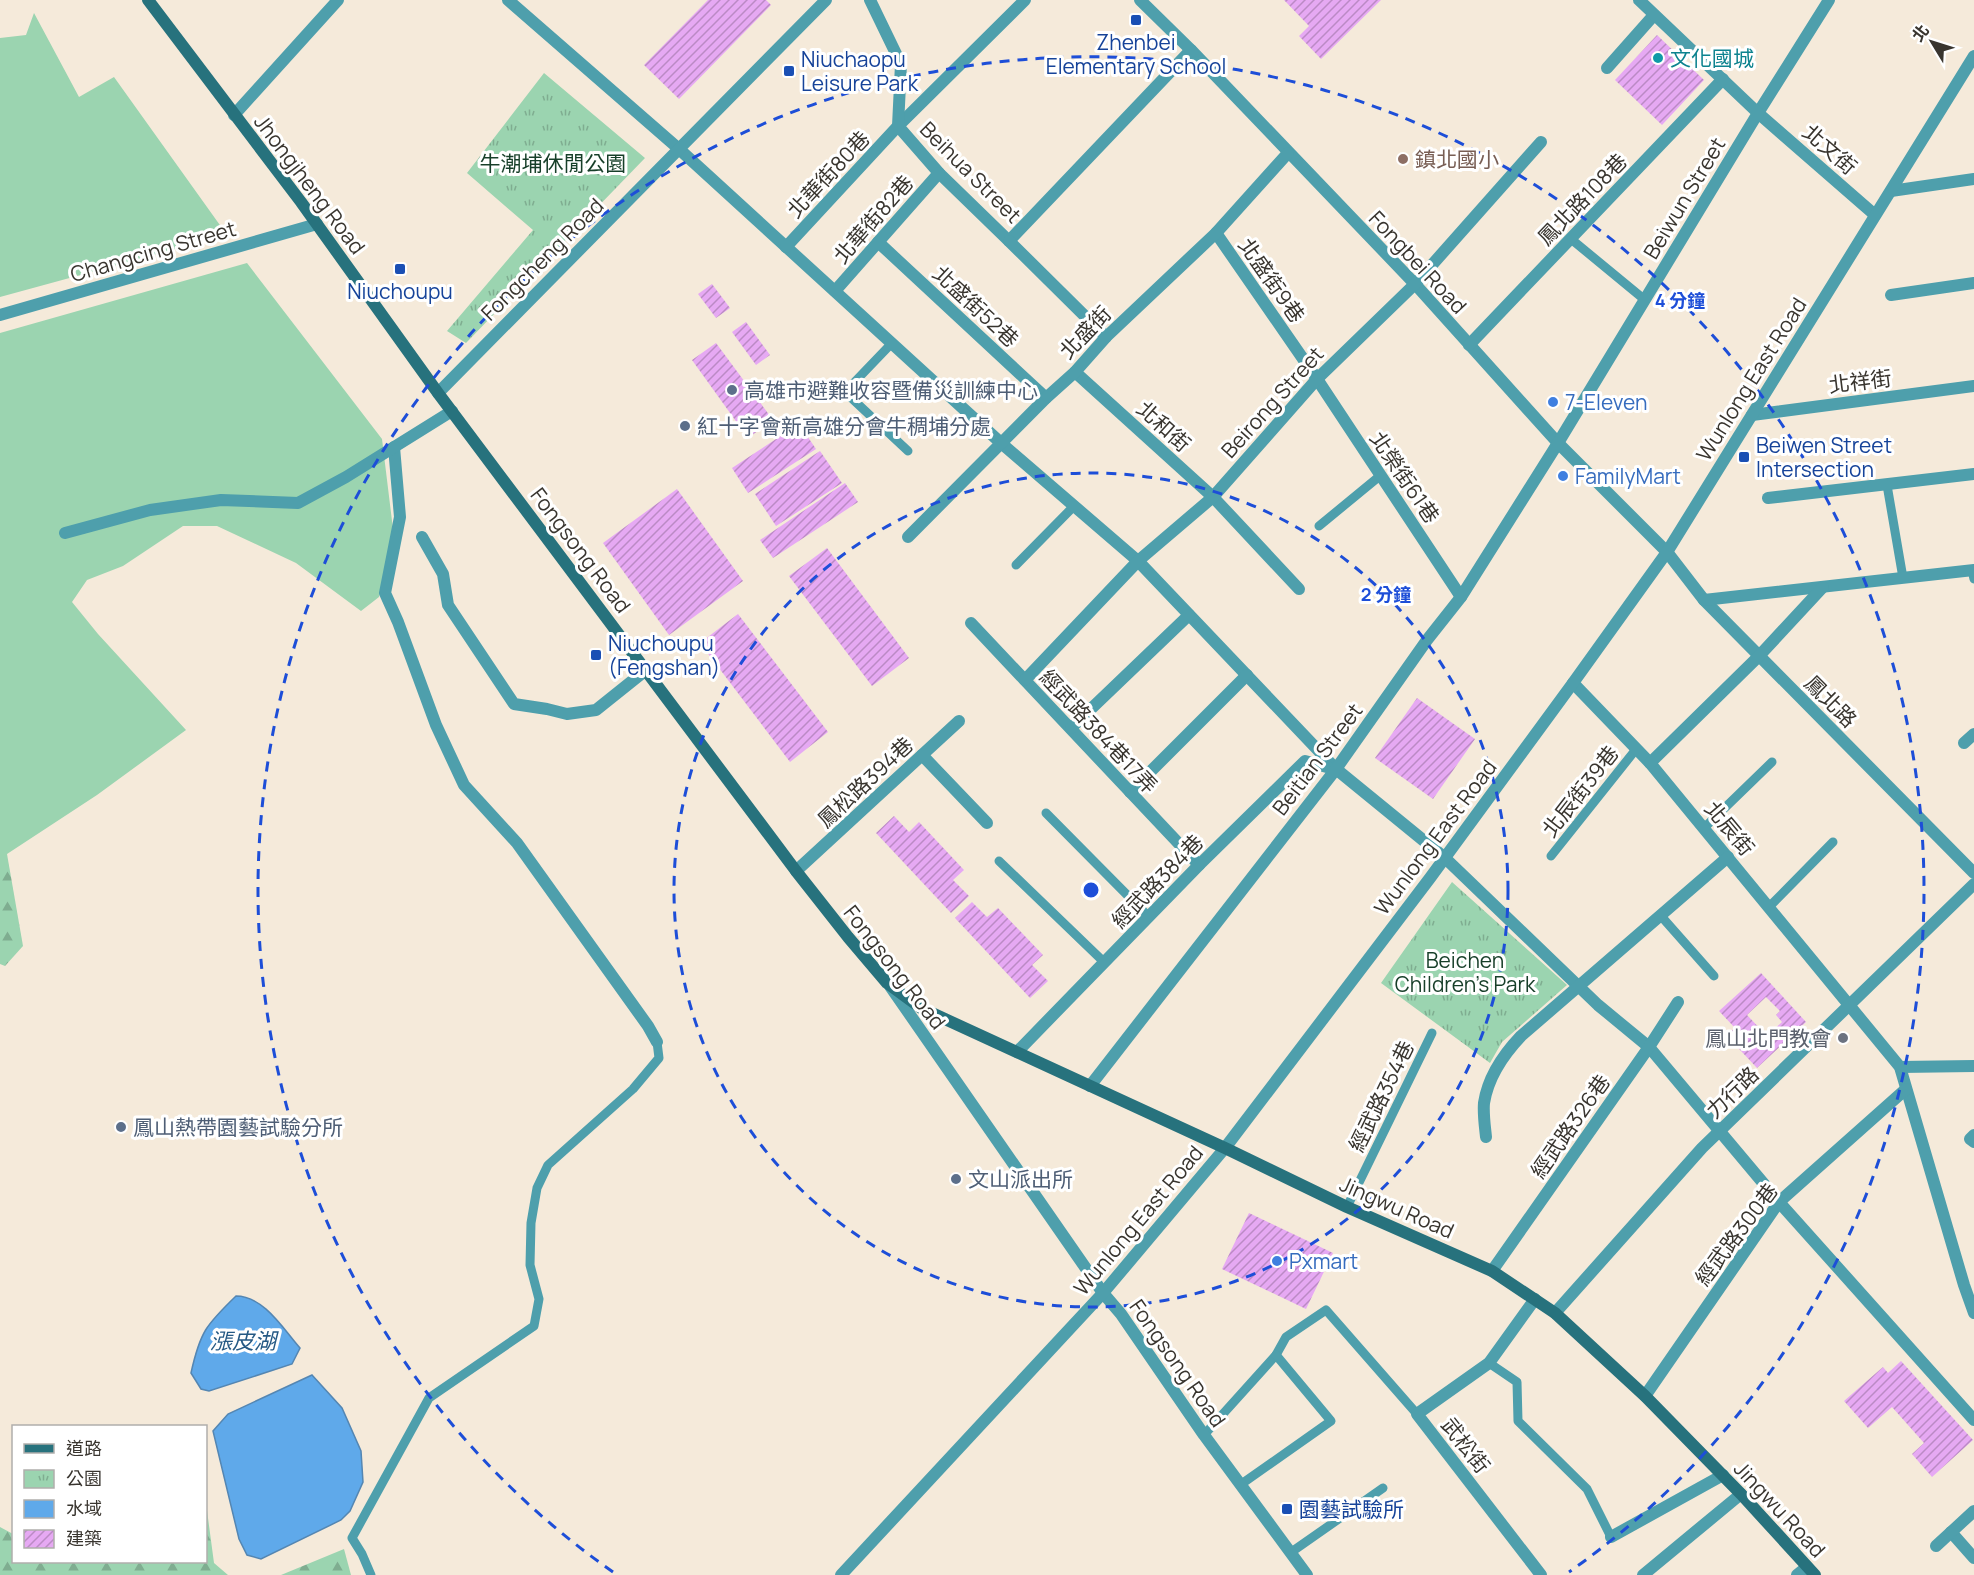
<svg xmlns="http://www.w3.org/2000/svg" width="1974" height="1575" viewBox="0 0 1974 1575" font-family="Manrope,'Noto Sans TC',sans-serif">
  <defs>
    <pattern id="forest-firs" width="22" height="20" patternUnits="userSpaceOnUse" patternTransform="scale(1.5)"><rect width="22" height="20" fill="#9bd4b0"/><path d="M5 1l3.5 6h-7zM16 11l3.5 6h-7z" fill="#7fad90"/></pattern>
    <pattern id="park-tufts" width="24" height="20" patternUnits="userSpaceOnUse" patternTransform="scale(1.5)"><rect width="24" height="20" fill="#9bd4b0"/><path d="M3 7l-1-3M5 7V3M7 7l1-3M15 17l-1-3M17 17v-4M19 17l1-3" fill="none" stroke="#7fad90"/></pattern>
    <pattern id="building-hatch" width="6" height="6" patternUnits="userSpaceOnUse" patternTransform="scale(1.5)"><rect width="6" height="6" fill="#e6a9f3"/><path d="M-1 1l2-2M0 6l6-6M5 7l2-2" fill="none" stroke="#bb8ac5"/></pattern>
  </defs>
  <rect width="100%" height="100%" fill="#f5eada"/>
  <g fill="#9bd4b0">
    <path d="M34,13L79,97L114,77L227,235L0,297V38L26,35Z"/>
    <path d="M247,263L382,439L393,529L379,597L361,611L296,563L217,526H183L123,566L87,580L72,602L98,634L186,730L97,795L7,854H0V333Z"/>
  </g>
  <g fill="url(#forest-firs)">
    <path d="M0,854H7L23,946L5,966L0,964Z"/>
    <path d="M206,1503L214,1563L228,1575H0V1527L13,1534L14,1562H206Z"/>
    <path d="M344,1549L351,1575H281Z"/>
  </g>
  <g fill="url(#park-tufts)">
    <path d="M544,73L645,158L466,343L447,331L533,230L467,173Z"/>
    <path d="M1452,882L1567,985L1502,1042L1490,1063L1381,983Z"/>
  </g>
  <g fill="#5fa9ea" stroke="#5486b2" stroke-width="1.5">
    <path d="M236,1296C264,1296 284,1330 300,1348L292,1364L209,1391L201,1389L191,1373C200,1332 206,1325 236,1296Z"/>
    <path d="M312,1375L342,1408L361,1451L363,1482L350,1511L341,1520L261,1559L247,1555L239,1539L213,1431L228,1414Z"/>
  </g>
  <g fill="url(#building-hatch)" fill-rule="evenodd">
    <path d="M708,0H766L771,5L679,99L644,65Z"/>
    <path d="M1284,0H1381L1321,59L1299,36L1309,26Z"/>
    <path d="M1657,35L1704,80L1662,125L1615,80Z"/>
    <path d="M712,284L730,308L716,318L698,294Z"/>
    <path d="M746,322L770,355L756,365L732,332Z"/>
    <path d="M716,343L773,420L748,438L692,360Z"/>
    <path d="M799,424L816,449L748,493L732,468Z"/>
    <path d="M820,451L842,483L776,526L755,494Z"/>
    <path d="M845,483L858,502L773,558L760,540Z"/>
    <path d="M677,489L743,581L669,635L603,543Z"/>
    <path d="M827,548L909,658L872,686L789,576Z"/>
    <path d="M738,614L828,732L790,762L700,643Z"/>
    <path d="M1417,698L1475,739L1433,799L1375,758Z"/>
    <path d="M894,816L909,832L919,822L964,870L953,880L969,896L951,913L876,833Z"/>
    <path d="M972,902L987,917L998,908L1043,955L1032,965L1048,981L1030,998L955,918Z"/>
    <path d="M1761,973L1806,1022L1757,1068L1726,1035L1735,1028L1719,1011ZM1766,997L1780,1011L1776,1015L1782,1022L1767,1036L1747,1015Z"/>
    <path d="M1249,1213L1333,1253L1306,1309L1222,1269Z"/>
    <path d="M1901,1361L1973,1440L1932,1477L1912,1454L1924,1443L1892,1407L1868,1428L1844,1401L1883,1367L1888,1373Z"/>
  </g>
  <g fill="none" stroke-linecap="round" stroke-linejoin="round">
    <g stroke="#4e9fac" stroke-width="9">
      <path d="M1571,239L1645,300"/>
      <path d="M892,343L845,392L908,451"/>
      <path d="M1887,485L1903,578"/>
      <path d="M1319,526L1381,475"/>
      <path d="M1016,565L1074,506"/>
      <path d="M1972,570L1974,579"/>
      <path d="M1046,813L1149,917"/>
      <path d="M1704,828L1772,762"/>
      <path d="M1551,856L1637,748"/>
      <path d="M999,861L1105,963"/>
      <path d="M1769,907L1833,842"/>
      <path d="M1661,916L1714,976"/>
      <path d="M1347,1207L1432,1033"/>
      <path d="M1489,1363L1517,1382L1518,1421L1587,1489L1611,1537"/>
      <path d="M1204,1435L1276,1355L1286,1337L1326,1310L1417,1414"/>
      <path d="M1240,1485L1331,1421L1276,1355"/>
      <path d="M1290,1553L1383,1488"/>
      <path d="M371,1575L362,1554L352,1538L429,1398L534,1326L539,1299L530,1265L531,1223L537,1188L548,1165L633,1089L659,1058L657,1042"/>
    </g>
    <g stroke="#4e9fac" stroke-width="12">
      <path d="M508,0L679,149L1001,443L1138,561L1336,769L1445,858L1598,1005L1649,1047L1779,1202L1974,1420"/>
      <path d="M1025,0L898,126L939,173L1009,241L1191,50"/>
      <path d="M1140,0L1191,50L1415,284L1558,443L1667,552L1704,600L1974,873"/>
      <path d="M1829,0L1758,113L1875,215"/>
      <path d="M1607,68L1654,15"/>
      <path d="M234,115L338,0"/>
      <path d="M1891,191L1974,179"/>
      <path d="M1216,233L1317,379L1461,597"/>
      <path d="M1009,241L1106,337"/>
      <path d="M878,242L1046,398"/>
      <path d="M786,247L898,126L901,64L870,0"/>
      <path d="M835,291L939,173"/>
      <path d="M1891,295L1974,283"/>
      <path d="M0,315L317,224"/>
      <path d="M1469,345L1723,79"/>
      <path d="M1075,372L1213,497L1299,589"/>
      <path d="M438,393L826,0"/>
      <path d="M1752,415L1974,386"/>
      <path d="M394,447L400,517L385,593L398,622L436,725L464,785L517,843L648,1026L657,1042"/>
      <path d="M1768,498L1974,474"/>
      <path d="M65,533L150,510L221,500L298,503L346,477L452,411"/>
      <path d="M422,537L443,574L448,605L514,704L547,709L567,714L596,710L646,670"/>
      <path d="M908,537L1046,398L1075,372L1106,337L1216,233L1288,153"/>
      <path d="M1704,600L1974,570"/>
      <path d="M971,623L1199,865"/>
      <path d="M1025,680L1138,561L1213,497L1317,379L1415,284L1541,142"/>
      <path d="M1573,683L1650,763L1900,1067L1964,1285L1974,1313"/>
      <path d="M1071,728L1189,615"/>
      <path d="M1964,743L1974,734"/>
      <path d="M922,755L987,823"/>
      <path d="M1650,763L1759,656L1823,587"/>
      <path d="M1130,792L1247,675"/>
      <path d="M796,871L959,721"/>
      <path d="M1017,1052L1199,865L1305,761L1334,769"/>
      <path d="M1900,1067L1974,1066"/>
      <path d="M1090,1086L1336,769L1427,640L1461,597L1558,443L1758,113L1639,0"/>
      <path d="M1974,1135L1970,1139L1974,1142"/>
      <path d="M1486,1137C1485,1127 1483,1114 1484,1103C1488,1077 1503,1055 1521,1036L1728,857"/>
      <path d="M1492,1271L1649,1047L1678,1002"/>
      <path d="M1535,1299L1489,1363L1417,1414L1541,1575"/>
      <path d="M1555,1313L1702,1148L1974,884"/>
      <path d="M1645,1396L1779,1202L1906,1089"/>
      <path d="M1951,1532L1974,1558"/>
      <path d="M1611,1537L1723,1475"/>
      <path d="M1936,1546L1974,1511"/>
      <path d="M1643,1575L1741,1494"/>
      <path d="M1797,1575L1807,1567"/>
    </g>
    <g stroke="#4e9fac" stroke-width="12">
      <path d="M890,986L1103,1293L1121,1314L1204,1435L1307,1575"/>
      <path d="M841,1575L1103,1293L1225,1148L1430,878L1573,683L1667,552L1974,56"/>
    </g>
    <path stroke="#27727d" stroke-width="12" d="M148,0L301,202L438,393L796,871L848,937L887,983L921,1008L1225,1148L1347,1207L1492,1271L1555,1313L1645,1396L1741,1494L1815,1575"/>
  </g>
  <g fill="none" stroke="#1d4ed8" stroke-width="3" stroke-dasharray="10 8">
    <circle cx="1091" cy="890" r="417"/>
    <path d="M613 1572A833 833 0 1 1 1569 1572"/>
  </g>
  <g fill="#1a4fb4" stroke="#fff" stroke-width="2">
    <rect x="1130" y="14" width="12" height="12" rx="3"/>
    <rect x="783" y="65" width="12" height="12" rx="3"/>
    <rect x="394" y="263" width="12" height="12" rx="3"/>
    <rect x="1738" y="451" width="12" height="12" rx="3"/>
    <rect x="590" y="649" width="12" height="12" rx="3"/>
    <rect x="1281" y="1503" width="12" height="12" rx="3"/>
  </g>
  <circle fill="#0f9aa8" stroke="#fff" stroke-width="2" cx="1658" cy="58" r="6"/>
  <circle fill="#8d6e63" stroke="#fff" stroke-width="2" cx="1403" cy="159" r="6"/>
  <g fill="#5c6f8a" stroke="#fff" stroke-width="2">
    <circle cx="732" cy="390" r="6"/>
    <circle cx="685" cy="426" r="6"/>
    <circle cx="121" cy="1127" r="6"/>
    <circle cx="956" cy="1179" r="6"/>
  </g>
  <g fill="#3f7fe0" stroke="#fff" stroke-width="2">
    <circle cx="1553" cy="402" r="6"/>
    <circle cx="1563" cy="476" r="6"/>
    <circle cx="1277" cy="1261" r="6"/>
  </g>
  <circle fill="#6b7280" stroke="#fff" stroke-width="2" cx="1843" cy="1038" r="6"/>
  <g text-anchor="middle" dominant-baseline="central" stroke-width="6" stroke-linejoin="round" paint-order="stroke">
    <g font-size="21" fill="#164399" stroke="#fff" text-anchor="start">
      <text x="1136" y="42" text-anchor="middle">Zhenbei<tspan x="1136" dy="24">Elementary School</tspan></text>
      <text x="801" y="59">Niuchaopu<tspan x="801" dy="24">Leisure Park</tspan></text>
      <text x="400" y="291" text-anchor="middle">Niuchoupu</text>
      <text x="1756" y="445">Beiwen Street<tspan x="1756" dy="24">Intersection</tspan></text>
      <text x="608" y="643">Niuchoupu<tspan x="608" dy="24">(Fengshan)</tspan></text>
      <text x="1299" y="1509">園藝試驗所</text>
    </g>
    <g font-size="21" fill="#0d838f" stroke="#fff" text-anchor="start">
      <text x="1670" y="58">文化國城</text>
    </g>
    <g font-size="21" fill="#39352f" stroke="#fff">
      <text transform="translate(1830 149) rotate(41)">北文街</text>
      <text transform="translate(971 172) rotate(45)">Beihua Street</text>
      <text transform="translate(828 174) rotate(-47)">北華街80巷</text>
      <text transform="translate(310 184) rotate(53)">Jhongjheng Road</text>
      <text transform="translate(1684 198) rotate(-59)">Beiwun Street</text>
      <text transform="translate(1582 199) rotate(-46)">鳳北路108巷</text>
      <text transform="translate(873 219) rotate(-49)">北華街82巷</text>
      <text transform="translate(153 251) rotate(-16)">Changcing Street</text>
      <text transform="translate(542 259) rotate(-45)">Fongcheng Road</text>
      <text transform="translate(1418 262) rotate(47)">Fongbei Road</text>
      <text transform="translate(1272 280) rotate(55)">北盛街9巷</text>
      <text transform="translate(976 306) rotate(43)">北盛街52巷</text>
      <text transform="translate(1085 332) rotate(-46)">北盛街</text>
      <text transform="translate(1751 379) rotate(-58)">Wunlong East Road</text>
      <text transform="translate(1860 381) rotate(-7)">北祥街</text>
      <text transform="translate(1272 402) rotate(-48)">Beirong Street</text>
      <text transform="translate(1164 426) rotate(42)">北和街</text>
      <text transform="translate(1405 477) rotate(56)">北榮街61巷</text>
      <text transform="translate(581 550) rotate(53)">Fongsong Road</text>
      <text transform="translate(1831 701) rotate(45)">鳳北路</text>
      <text transform="translate(1099 731) rotate(47)">經武路384巷17弄</text>
      <text transform="translate(1317 759) rotate(-53)">Beitian Street</text>
      <text transform="translate(865 782) rotate(-43)">鳳松路394巷</text>
      <text transform="translate(1580 791) rotate(-52)">北辰街39巷</text>
      <text transform="translate(1730 828) rotate(50)">北辰街</text>
      <text transform="translate(1435 837) rotate(-53)">Wunlong East Road</text>
      <text transform="translate(1157 881) rotate(-46)">經武路384巷</text>
      <text transform="translate(895 967) rotate(52)">Fongsong Road</text>
      <text transform="translate(1732 1092) rotate(-44)">力行路</text>
      <text transform="translate(1381 1096) rotate(-64)">經武路354巷</text>
      <text transform="translate(1570 1126) rotate(-55)">經武路326巷</text>
      <text transform="translate(1397 1207) rotate(24)">Jingwu Road</text>
      <text transform="translate(1138 1220) rotate(-50)">Wunlong East Road</text>
      <text transform="translate(1736 1234) rotate(-53)">經武路300巷</text>
      <text transform="translate(1178 1363) rotate(55)">Fongsong Road</text>
      <text transform="translate(1466 1445) rotate(52)">武松街</text>
      <text transform="translate(1780 1509) rotate(47)">Jingwu Road</text>
    </g>
    <g font-size="21" fill="#785e54" stroke="#fff" text-anchor="start">
      <text x="1415" y="159">鎮北國小</text>
    </g>
    <g font-size="21" fill="#173f29" stroke="#fff">
      <text x="553" y="163">牛潮埔休閒公園</text>
      <text x="1465" y="960">Beichen<tspan x="1465" dy="24">Children's Park</tspan></text>
    </g>
    <g font-size="21" fill="#4e5e75" stroke="#fff" text-anchor="start">
      <text x="744" y="390">高雄市避難收容暨備災訓練中心</text>
      <text x="697" y="426">紅十字會新高雄分會牛稠埔分處</text>
      <text x="133" y="1127">鳳山熱帶園藝試驗分所</text>
      <text x="968" y="1179">文山派出所</text>
    </g>
    <g font-size="21" fill="#366cbe" stroke="#fff" text-anchor="start">
      <text x="1565" y="402">7-Eleven</text>
      <text x="1575" y="476">FamilyMart</text>
      <text x="1289" y="1261">Pxmart</text>
    </g>
    <g font-size="21" fill="#5b616d" stroke="#fff" text-anchor="end">
      <text x="1831" y="1038">鳳山北門教會</text>
    </g>
    <g font-size="22" font-style="italic" fill="#255984" stroke="#fff">
      <text x="243" y="1341">漲皮湖</text>
    </g>
  </g>
  <circle cx="1091" cy="890" r="9" fill="#1d4ed8" stroke="#fff" stroke-width="3"/>
  <g font-size="18" text-anchor="middle" font-weight="bold" fill="#1d4ed8" stroke="#fff" stroke-width="6" stroke-linejoin="round" paint-order="stroke">
    <text x="1680" y="307">4 分鐘</text>
    <text x="1386" y="601">2 分鐘</text>
  </g>
  <rect x="12" y="1425" width="195" height="138" fill="#ffffff" stroke="#b0aeac" stroke-width="1.5"/>
  <rect x="24" y="1444" width="30" height="9" fill="#27727d" stroke="#b0aeac" stroke-width="1.5"/>
  <text x="66" y="1455" font-size="18" fill="#39352f">道路</text>
  <rect x="24" y="1470" width="30" height="18" fill="url(#park-tufts)" stroke="#b0aeac" stroke-width="1.5"/>
  <text x="66" y="1485" font-size="18" fill="#39352f">公園</text>
  <rect x="24" y="1500" width="30" height="18" fill="#5fa9ea" stroke="#b0aeac" stroke-width="1.5"/>
  <text x="66" y="1515" font-size="18" fill="#39352f">水域</text>
  <rect x="24" y="1530" width="30" height="18" fill="url(#building-hatch)" stroke="#b0aeac" stroke-width="1.5"/>
  <text x="66" y="1545" font-size="18" fill="#39352f">建築</text>
  <g transform="translate(1932 42) rotate(308)" stroke="#ffffff" stroke-width="4.5" paint-order="stroke">
  <path d="M0-4.5L10 22L0 15L-10 22Z" fill="#39352f"/>
  <text y="-9" font-size="16" font-weight="bold" text-anchor="middle" fill="#39352f">北</text>
  </g>
</svg>
